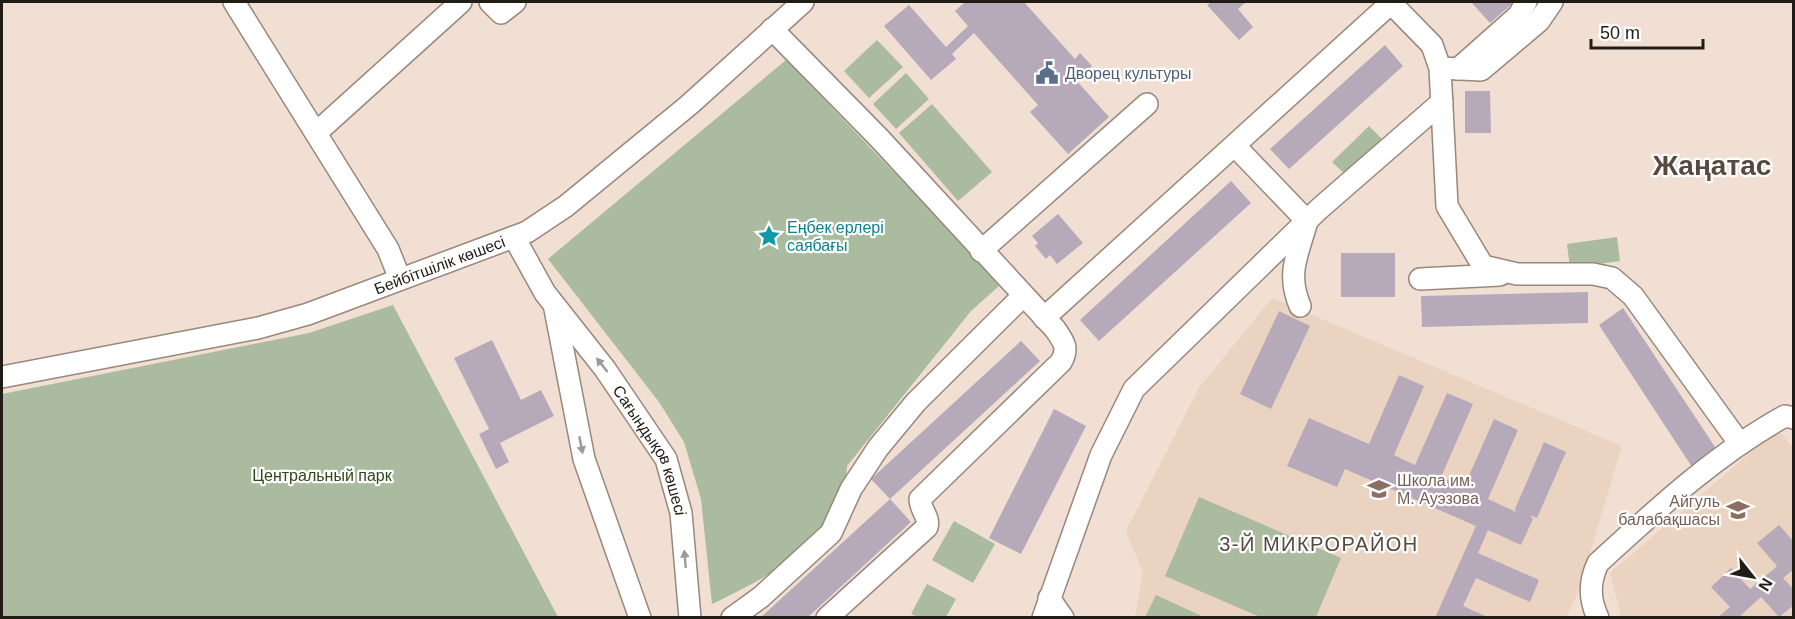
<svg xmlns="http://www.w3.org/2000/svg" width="1795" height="619" viewBox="0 0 1795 619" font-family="Helvetica,sans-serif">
  <rect width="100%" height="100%" fill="#f0dfd2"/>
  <g fill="#ebd3c1">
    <path d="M1272,298L1622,446L1579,590L1566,617H1135L1143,573L1126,531L1199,388Z"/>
    <path d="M1778,429L1793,448V617H1621L1610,573Z"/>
  </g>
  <g fill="#abbb9f">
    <path d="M877,40L903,67L869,98L844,71Z"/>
    <path d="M786,60L984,266L999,286L971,311L847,466C846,539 769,576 712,604L701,499L684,442L659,402L548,259Z"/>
    <path d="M906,73L929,99L896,129L873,104Z"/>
    <path d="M932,104L992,172L958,201L899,133Z"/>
    <path d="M1369,126L1384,141L1348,177L1332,162Z"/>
    <path d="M1617,237L1620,261L1570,268L1567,244Z"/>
    <path d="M393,305L558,617H2V394L309,333Z"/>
    <path d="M1199,497L1341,558L1316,617H1260L1165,576Z"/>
    <path d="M954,521L995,544L973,583L932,560Z"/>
    <path d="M927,584L956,599L946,617H918L911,614Z"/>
    <path d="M1156,595L1204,617H1145Z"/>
  </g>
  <g fill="#b6aaba">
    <path d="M965,2H1024L1075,59L1080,53L1092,66L1076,80L1109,117L1068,154L1030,112L1038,105L974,33L952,54L956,59L931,80L884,26L909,5L946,47L968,26L955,11Z"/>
    <path d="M1211,2H1246L1238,9L1253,27L1239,40L1207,5Z"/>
    <path d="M1471,2H1510L1512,4L1490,23Z"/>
    <path d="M1385,45L1403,66L1289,169L1270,149Z"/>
    <path d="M1465,91H1490L1491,133H1465Z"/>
    <path d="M1231,181L1251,203L1099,341L1080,320Z"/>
    <path d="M1058,214L1083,243L1057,264L1050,255L1046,259L1035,246L1038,243L1032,236Z"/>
    <rect x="1341" y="253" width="54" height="44"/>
    <path d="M1588,292V323L1422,327L1421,296Z"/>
    <path d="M1623,308L1717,450L1692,467L1599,325Z"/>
    <path d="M1279,311L1310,326L1271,409L1240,394Z"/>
    <path d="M492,340L521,400L541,390L554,416L500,443L509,462L496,469L479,434L489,429L454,358Z"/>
    <path d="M1021,341L1040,361L890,499L871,479Z"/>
    <path d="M1399,375L1424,386L1394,455L1415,465L1447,393L1473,404L1441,477L1464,487L1494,419L1518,430L1488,499L1516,512L1515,509L1544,442L1566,452L1537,518L1530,515L1533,519L1521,545L1488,530L1478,553L1539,580L1530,602L1476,578L1463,606L1490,618H1435L1476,526L1345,469L1337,487L1287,466L1309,418L1369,444Z"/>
    <path d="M1054,409L1086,426L1021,554L989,538Z"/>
    <path d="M890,499L911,522L807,618H760Z"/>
    <path d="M1779,525L1794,542V569L1783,578L1794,590V605L1779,617L1761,597L1739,617L1717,618L1730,607L1711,587L1731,568L1750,589L1775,568L1777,566L1757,543Z"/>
  </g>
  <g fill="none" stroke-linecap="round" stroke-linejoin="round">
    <g stroke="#98887c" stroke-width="24">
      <g id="minor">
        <path d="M234,2L388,249L400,279"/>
        <path d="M490,2L501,13L515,2"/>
        <path d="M1390,2L1432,45L1440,68L1447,206L1483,266L1517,274H1593L1612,278L1633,296L1740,444"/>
        <path d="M772,29L880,139L1055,329C1064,342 1069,348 1061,362L920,499C920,510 930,517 927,527L827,618"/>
        <path d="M1440,68L1481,70L1539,21L1552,2"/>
        <path d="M1458,69L1519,15L1526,2"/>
        <path d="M316,133L461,2"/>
        <path d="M1235,146L1307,221C1298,254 1286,273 1300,306"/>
        <path id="s1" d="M514,237L545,293L605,369L666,459L681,513L690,618"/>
        <path d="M981,251L1147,104"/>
        <path d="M1420,279L1500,275"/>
        <path d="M555,309L584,459L640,618"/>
        <path d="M1044,318L1391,3"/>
        <path id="s2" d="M2,377L258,328L308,314L527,232L566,206L689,105L803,2"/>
        <path d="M1049,598L1063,618"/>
        <path d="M732,618L761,597L831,533L851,489L878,448L916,402L1023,296"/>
        <path d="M1043,618L1101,455L1134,389L1319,209L1442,102"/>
        <path d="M1598,618C1589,598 1589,582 1598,563C1656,510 1716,454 1785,416L1794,418"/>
      </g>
    </g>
    <use href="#minor" stroke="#fff" stroke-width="21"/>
  </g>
  <defs><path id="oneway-solid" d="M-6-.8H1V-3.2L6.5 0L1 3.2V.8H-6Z" transform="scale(1.5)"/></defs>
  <g fill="#9c9997">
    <use href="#oneway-solid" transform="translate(602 365) rotate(-128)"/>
    <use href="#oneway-solid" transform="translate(581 445) rotate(79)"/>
    <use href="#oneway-solid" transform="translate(685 559) rotate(-95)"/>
  </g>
  <defs>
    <g id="civic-bare" transform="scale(1.8)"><path d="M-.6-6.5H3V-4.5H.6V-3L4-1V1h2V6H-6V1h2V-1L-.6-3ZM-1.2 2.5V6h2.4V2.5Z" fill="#5c6f8a" stroke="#fff" stroke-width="2.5" paint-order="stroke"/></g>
    <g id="sight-bare" transform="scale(1.8)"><path d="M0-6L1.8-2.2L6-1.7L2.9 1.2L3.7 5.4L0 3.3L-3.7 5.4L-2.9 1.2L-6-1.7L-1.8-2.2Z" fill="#0f9aa8" stroke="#fff" stroke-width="2.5" paint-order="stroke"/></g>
    <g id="school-bare" transform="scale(1.8)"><path d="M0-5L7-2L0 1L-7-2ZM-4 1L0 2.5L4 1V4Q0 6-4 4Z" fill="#8d6e63" stroke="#fff" stroke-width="2.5" paint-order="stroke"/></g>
  </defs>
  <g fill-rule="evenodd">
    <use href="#civic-bare" x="1047" y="73"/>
    <use href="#sight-bare" x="769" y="236"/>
    <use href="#school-bare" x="1379" y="489"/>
    <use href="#school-bare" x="1738" y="510"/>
  </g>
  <g text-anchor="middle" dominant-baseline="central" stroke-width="4.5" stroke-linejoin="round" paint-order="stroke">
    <g font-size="16" fill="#4e5e75" stroke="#fff" text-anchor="start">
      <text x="1065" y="73">Дворец культуры</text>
    </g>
    <g font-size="16" fill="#0d838f" stroke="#fff" text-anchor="start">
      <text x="787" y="227">Еңбек ерлері<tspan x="787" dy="18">саябағы</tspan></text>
    </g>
    <g font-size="16" fill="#221c17" stroke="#fff">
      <text stroke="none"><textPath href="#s2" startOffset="453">Бейбітшілік көшесі</textPath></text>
      <text stroke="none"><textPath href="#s1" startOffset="255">Сағындықов көшесі</textPath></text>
    </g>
    <g font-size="16" fill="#2f4717" stroke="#fff">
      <text x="322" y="475">Центральный парк</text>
    </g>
    <g font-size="16" fill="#785e54" stroke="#fff" text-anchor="start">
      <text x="1397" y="480">Школа им.<tspan x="1397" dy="18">М. Ауэзова</tspan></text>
      <text x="1720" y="501" text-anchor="end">Айгуль<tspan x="1720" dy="18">балабақшасы</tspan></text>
    </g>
    <g font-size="20" letter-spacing="1.5" fill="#57493e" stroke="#fff">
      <text x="1319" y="544">3-Й МИКРОРАЙОН</text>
    </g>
    <g font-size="28" font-weight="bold" fill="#57493e" stroke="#fff">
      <text x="1712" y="165">Жаңатас</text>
    </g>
  </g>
  <rect width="1795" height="619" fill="none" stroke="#221c17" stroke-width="6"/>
  <g transform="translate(1753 577) rotate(121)" stroke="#ffffff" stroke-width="4.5" paint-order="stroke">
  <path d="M0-4.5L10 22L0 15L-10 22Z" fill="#221c17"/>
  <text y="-9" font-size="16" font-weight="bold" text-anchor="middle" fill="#221c17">N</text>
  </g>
  <path d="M1591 39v9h112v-9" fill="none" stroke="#221c17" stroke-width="3"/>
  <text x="1600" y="39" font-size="18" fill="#221c17" stroke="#ffffff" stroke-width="4.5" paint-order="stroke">50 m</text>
</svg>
